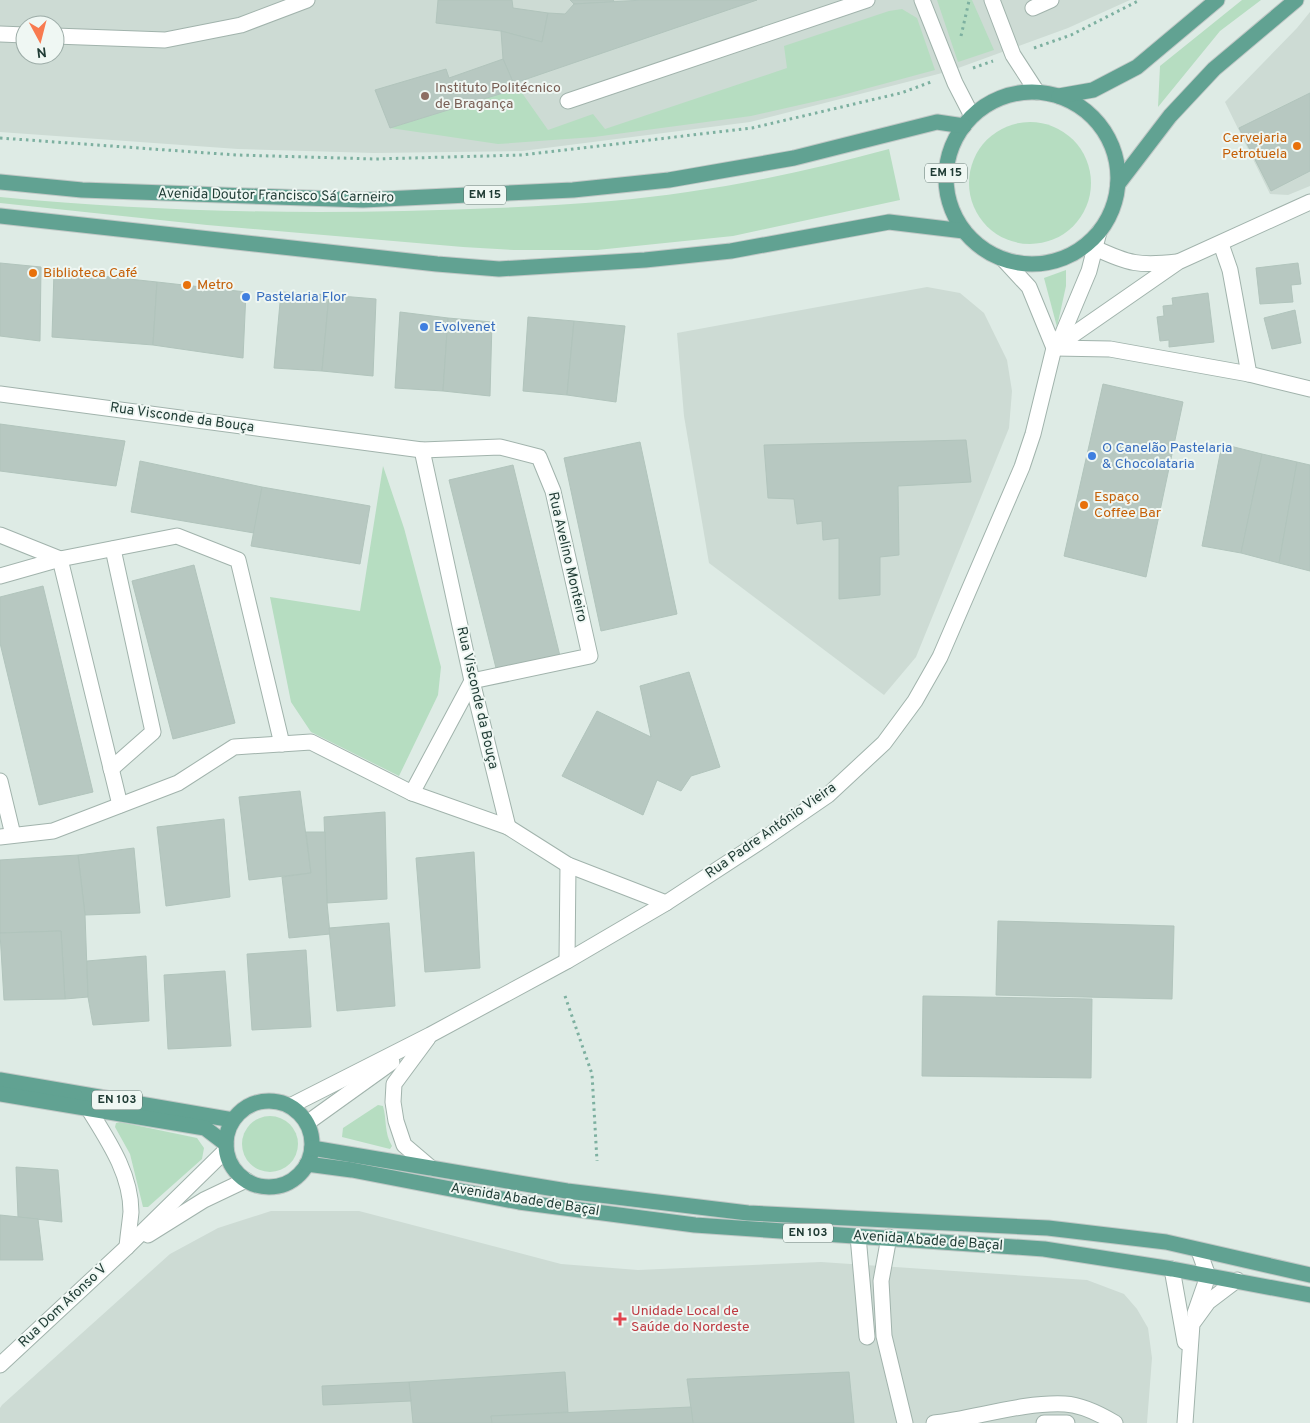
<svg xmlns="http://www.w3.org/2000/svg" width="1310" height="1423" viewBox="0 0 1310 1423" font-family="Overpass,sans-serif">
  <rect width="100%" height="100%" fill="#deebe5"/>
  <g fill="#cddbd4" fill-rule="evenodd">
    <path d="M0,0H1130L1068,28L950,71L750,122L522,151L374,153L238,149L0,132ZM25,25H55V55H25Z"/>
    <path d="M1310,12V186L1288,195L1270,194L1225,102L1297,28Z"/>
    <path d="M927,287L960,293L984,313L1007,360L1012,391L1009,428L916,657L884,695L709,563L684,416L677,333Z"/>
    <path d="M271,1211H359L561,1264L638,1270L821,1262L1087,1280L1124,1294L1137,1309L1148,1328L1152,1358L1147,1423H0V1408L2,1405L170,1254L218,1228Z"/>
  </g>
  <g fill="#b6ddc1">
    <path d="M937,0H972L994,50L958,62Z"/>
    <path d="M1242,0H1261L1220,31L1158,107L1160,66Z"/>
    <path d="M902,9L917,18L935,70L835,97L751,116L594,137L498,144L390,128L515,89V83L548,130L593,114L605,129L787,68L784,46L889,11Z"/>
    <circle cx="1030" cy="183" r="61"/>
    <path d="M889,149L900,200L733,236L597,250H514L463,247L207,225L0,203V197C134,210 269,214 404,211C473,209 542,207 611,201C704,193 798,174 889,149Z"/>
    <path d="M1066,270V286L1057,327L1044,278Z"/>
    <path d="M383,466L404,528L441,667L438,695L399,776L311,732L291,702L270,597L360,611Z"/>
    <path d="M378,1105L383,1106C387,1120 384,1133 392,1146L390,1149L342,1137L343,1128Z"/>
    <circle cx="270" cy="1144" r="28"/>
    <path d="M120,1122L197,1138L204,1148L202,1159L148,1207H143L130,1154L115,1127L116,1123Z"/>
  </g>
  <g fill="#b7c8c1" stroke="#b1c4bc">
    <path d="M438,0H512L513,8L548,13L542,42L501,31L436,23Z"/>
    <path d="M570,0H613L615,2L574,4Z"/>
    <path d="M757,0L515,83L516,89L503,59L501,31L542,42L548,13L565,14L574,4L643,0Z"/>
    <path d="M503,59L516,89L390,128L375,90L446,69L449,78Z"/>
    <path d="M1310,93V171L1271,191L1239,128Z"/>
    <path d="M0,263L41,267L40,341L0,336Z"/>
    <path d="M1298,263L1301,284L1291,285L1293,302L1260,304L1256,268Z"/>
    <path d="M54,271L157,282L153,345L52,337Z"/>
    <path d="M157,282L246,292L243,358L153,345Z"/>
    <path d="M281,292L329,295L322,371L274,368Z"/>
    <path d="M1208,293L1214,342L1169,347V340L1160,341L1157,317L1164,316L1163,306L1173,305L1172,298Z"/>
    <path d="M329,295L376,299L373,376L322,371Z"/>
    <path d="M1295,310L1301,343L1272,349L1264,318Z"/>
    <path d="M400,312L448,318L443,391L395,388Z"/>
    <path d="M528,317L574,321L567,395L523,391Z"/>
    <path d="M448,318L492,322L490,396L443,391Z"/>
    <path d="M574,321L625,326L616,402L567,395Z"/>
    <path d="M1103,384L1183,402L1146,577L1064,556Z"/>
    <path d="M0,424L125,441L116,486L0,471Z"/>
    <path d="M966,440L971,482L898,486L899,555L880,557V595L839,599V538L823,540L822,521L797,524L794,499L768,498L764,445Z"/>
    <path d="M640,442L677,614L601,631L564,458Z"/>
    <path d="M1222,444L1262,454L1241,553L1202,546Z"/>
    <path d="M1262,454L1297,462L1279,563L1241,553Z"/>
    <path d="M140,461L262,487L254,533L131,512Z"/>
    <path d="M1297,462L1310,465V571L1279,563Z"/>
    <path d="M513,465L560,656L497,672L449,480Z"/>
    <path d="M262,487L370,506L360,564L251,546Z"/>
    <path d="M194,565L235,723L173,739L132,581Z"/>
    <path d="M43,586L93,792L39,805L0,643V597Z"/>
    <path d="M689,672L720,767L691,776L681,791L657,780L643,815L562,776L597,711L651,737L640,686Z"/>
    <path d="M300,791L311,873L249,880L239,797Z"/>
    <path d="M385,812L387,899L327,903L324,817Z"/>
    <path d="M224,819L230,897L166,906L157,827Z"/>
    <path d="M306,832H325L327,903L330,934L289,938L282,877L311,873Z"/>
    <path d="M134,848L140,913L85,915L78,855Z"/>
    <path d="M474,852L480,968L425,972L416,858Z"/>
    <path d="M78,855L85,915L88,997L65,999L61,931L0,933V860Z"/>
    <path d="M998,921L1174,926L1172,999L996,995Z"/>
    <path d="M389,923L395,1006L337,1011L329,928Z"/>
    <path d="M61,931L65,999L4,1000L0,933Z"/>
    <path d="M306,950L311,1027L252,1030L247,954Z"/>
    <path d="M146,956L149,1021L93,1025L88,997L87,961Z"/>
    <path d="M225,971L231,1046L168,1049L164,975Z"/>
    <path d="M923,996L1092,999L1091,1078L922,1076Z"/>
    <path d="M16,1167L58,1170L62,1222L18,1217Z"/>
    <path d="M0,1215L38,1219L43,1260H0Z"/>
    <path d="M565,1372L568,1412L491,1416L492,1423H413L409,1382Z"/>
    <path d="M849,1372L854,1423H693L687,1379Z"/>
    <path d="M409,1382L411,1401L323,1405L322,1386Z"/>
    <path d="M691,1407L693,1423H492L491,1416Z"/>
  </g>
  <g fill="none" stroke-linecap="round" stroke-linejoin="round">
    <g stroke="#a1b3ac" stroke-width="17">
      <g id="service">
        <path d="M922,0L955,83L972,116"/>
        <path d="M992,0L1013,55L1037,92"/>
        <path d="M1033,8L1051,0"/>
        <path d="M0,34L25,35"/>
        <path d="M55,36L165,40L241,25L307,0"/>
        <path d="M568,101L867,0"/>
        <path d="M858,1236L867,1337"/>
        <path d="M889,1237L881,1281L884,1336L905,1423"/>
        <path d="M934,1423C977,1418 1022,1402 1065,1404C1083,1405 1100,1414 1115,1423"/>
        <path d="M1044,1423H1067"/>
      </g>
    </g>
    <g stroke="#a1b3ac" stroke-width="17">
      <g id="minor">
        <path d="M1221,244L1230,270L1249,374"/>
        <path d="M1095,248C1129,264 1139,266 1177,262"/>
        <path d="M1054,348L1178,262L1310,202"/>
        <path d="M1054,348L1110,349L1249,374L1310,389"/>
        <path d="M0,394L422,450L500,447L539,457L553,491L590,656L472,681L412,793"/>
        <path d="M422,450L472,681L508,827"/>
        <path d="M0,535L60,559L120,805"/>
        <path d="M0,576L60,559L177,536L238,560L282,744"/>
        <path d="M111,769L153,732L113,549"/>
        <path d="M0,781L13,835"/>
        <path d="M0,837L53,831L178,783L234,747L311,742L412,793L508,827L568,865L666,903"/>
        <path d="M567,961L568,865"/>
        <path d="M1172,1269L1185,1342"/>
        <path d="M1195,1313L1208,1276L1199,1251"/>
        <path d="M1185,1423L1192,1324L1208,1302L1237,1280"/>
      </g>
    </g>
    <g stroke="#a1b3ac" stroke-width="17">
      <g id="tertiary">
        <path d="M1003,259L1029,287L1054,348"/>
        <path d="M428,1038L394,1084L393,1102L396,1121L404,1145L431,1168"/>
        <path d="M290,1106L430,1035L567,961L666,903L761,841L828,795L884,743L915,701L940,657L1022,467L1033,434L1054,348L1063,333L1089,271L1099,232"/>
        <path d="M88,1108C107,1139 131,1173 131,1212C130,1223 128,1235 127,1247"/>
        <path d="M307,1123L392,1062"/>
        <path d="M148,1235L204,1200L246,1180"/>
        <path d="M0,1365L127,1247L226,1150"/>
      </g>
    </g>
    <g stroke="#c0c8c6" stroke-width="17">
      <g id="primary">
        <circle cx="1032" cy="178" r="86"/>
        <path d="M1059,96L1093,90L1137,67L1217,0"/>
        <path d="M0,182L82,190L363,200L573,190L669,180L794,158L937,122L964,126"/>
        <path d="M1118,184L1170,116L1214,69L1296,0"/>
        <path d="M0,216L437,264L499,269L645,260L731,251L889,222L964,231"/>
        <path d="M0,1080L233,1120"/>
        <path d="M0,1094L205,1128L226,1144"/>
        <circle cx="269" cy="1144" r="43"/>
        <path d="M312,1148L567,1191L748,1213L1048,1228L1166,1242L1310,1275"/>
        <path d="M307,1164L352,1170L519,1202L695,1225L1044,1249L1172,1269L1310,1295"/>
      </g>
    </g>
    <g stroke="#7db0a0" stroke-width="3" stroke-dasharray="2.5 4" stroke-linecap="butt">
      <path d="M961,36L969,1"/>
      <path d="M1034,48L1071,35L1140,0"/>
      <path d="M973,68L993,61"/>
      <path d="M0,138L236,155L375,159L522,155L752,128L901,93L931,82"/>
      <path d="M565,996L592,1074L597,1161"/>
    </g>
    <use href="#service" stroke="#fff" stroke-width="15"/>
    <use href="#minor" stroke="#fff" stroke-width="15"/>
    <use href="#tertiary" stroke="#fff" stroke-width="15"/>
    <use href="#primary" stroke="#61a292" stroke-width="15"/>
  </g>
  <circle fill="#8d6e63" stroke="#eff7f3" stroke-width="2" cx="425" cy="96" r="5"/>
  <g fill="#e8710a" stroke="#eff7f3" stroke-width="2">
    <circle cx="1297" cy="146" r="5"/>
    <circle cx="33" cy="273" r="5"/>
    <circle cx="187" cy="285" r="5"/>
    <circle cx="1084" cy="505" r="5"/>
  </g>
  <g fill="#3f7fe0" stroke="#eff7f3" stroke-width="2">
    <circle cx="246" cy="297" r="5"/>
    <circle cx="424" cy="327" r="5"/>
    <circle cx="1092" cy="456" r="5"/>
  </g>
  <path fill="#e0444e" stroke="#eff7f3" stroke-width="2" d="M617.5 1311.5h5v5h5v5h-5v5h-5v-5h-5v-5h5z"/>
  <g text-anchor="middle" dominant-baseline="central" stroke-width="4" stroke-linejoin="round" paint-order="stroke">
    <g fill="#eff7f3" stroke="#5d736d" stroke-width="1">
      <rect x="925" y="163.5" width="42" height="19" rx="4"/>
      <rect x="464" y="185.5" width="42" height="19" rx="4"/>
      <rect x="92" y="1090.5" width="50" height="19" rx="4"/>
      <rect x="783" y="1223.5" width="50" height="19" rx="4"/>
    </g>
    <g font-size="12" font-weight="bold" fill="#1f3b34">
      <text x="946" y="173">EM 15</text>
      <text x="485" y="195">EM 15</text>
      <text x="117" y="1100">EN 103</text>
      <text x="808" y="1233">EN 103</text>
    </g>
    <g font-size="14" fill="#785e54" stroke="#eff7f3" text-anchor="start">
      <text x="435" y="88">Instituto Politécnico<tspan x="435" dy="16">de Bragança</tspan></text>
    </g>
    <g font-size="14" fill="#c56008" stroke="#eff7f3" text-anchor="start">
      <text x="1287" y="138" text-anchor="end">Cervejaria<tspan x="1287" dy="16">Petrotuela</tspan></text>
      <text x="43" y="273">Biblioteca Café</text>
      <text x="197" y="285">Metro</text>
      <text x="1094" y="497">Espaço<tspan x="1094" dy="16">Coffee Bar</tspan></text>
    </g>
    <g font-size="14" fill="#1f3b34" stroke="#eff7f3">
      <text transform="translate(276 196) rotate(1)">Avenida Doutor Francisco Sá Carneiro</text>
      <text transform="translate(182 418) rotate(8)">Rua Visconde da Bouça</text>
      <text transform="translate(567 557) rotate(77)">Rua Avelino Monteiro</text>
      <text transform="translate(477 698) rotate(77)">Rua Visconde da Bouça</text>
      <text transform="translate(771 831) rotate(-35)">Rua Padre António Vieira</text>
      <text transform="translate(525 1200) rotate(9)">Avenida Abade de Baçal</text>
      <text transform="translate(928 1241) rotate(4)">Avenida Abade de Baçal</text>
      <text transform="translate(63 1306) rotate(-43)">Rua Dom Afonso V</text>
    </g>
    <g font-size="14" fill="#366cbe" stroke="#eff7f3" text-anchor="start">
      <text x="256" y="297">Pastelaria Flor</text>
      <text x="434" y="327">Evolvenet</text>
      <text x="1102" y="448">O Canelão Pastelaria<tspan x="1102" dy="16">&amp; Chocolataria</tspan></text>
    </g>
    <g font-size="14" fill="#be3a42" stroke="#eff7f3" text-anchor="start">
      <text x="631" y="1311">Unidade Local de<tspan x="631" dy="16">Saúde do Nordeste</tspan></text>
    </g>
  </g>
  <g transform="translate(40 40) rotate(173)"><circle r="24" fill="#eff7f3" stroke="#9caca7"/>
  <path d="M0-4L9 19L0 12L-9 19Z" fill="#f87a4f"/>
  <text y="-8" font-size="14" font-weight="bold" text-anchor="middle" fill="#1f3b34">N</text>
  </g>
</svg>
